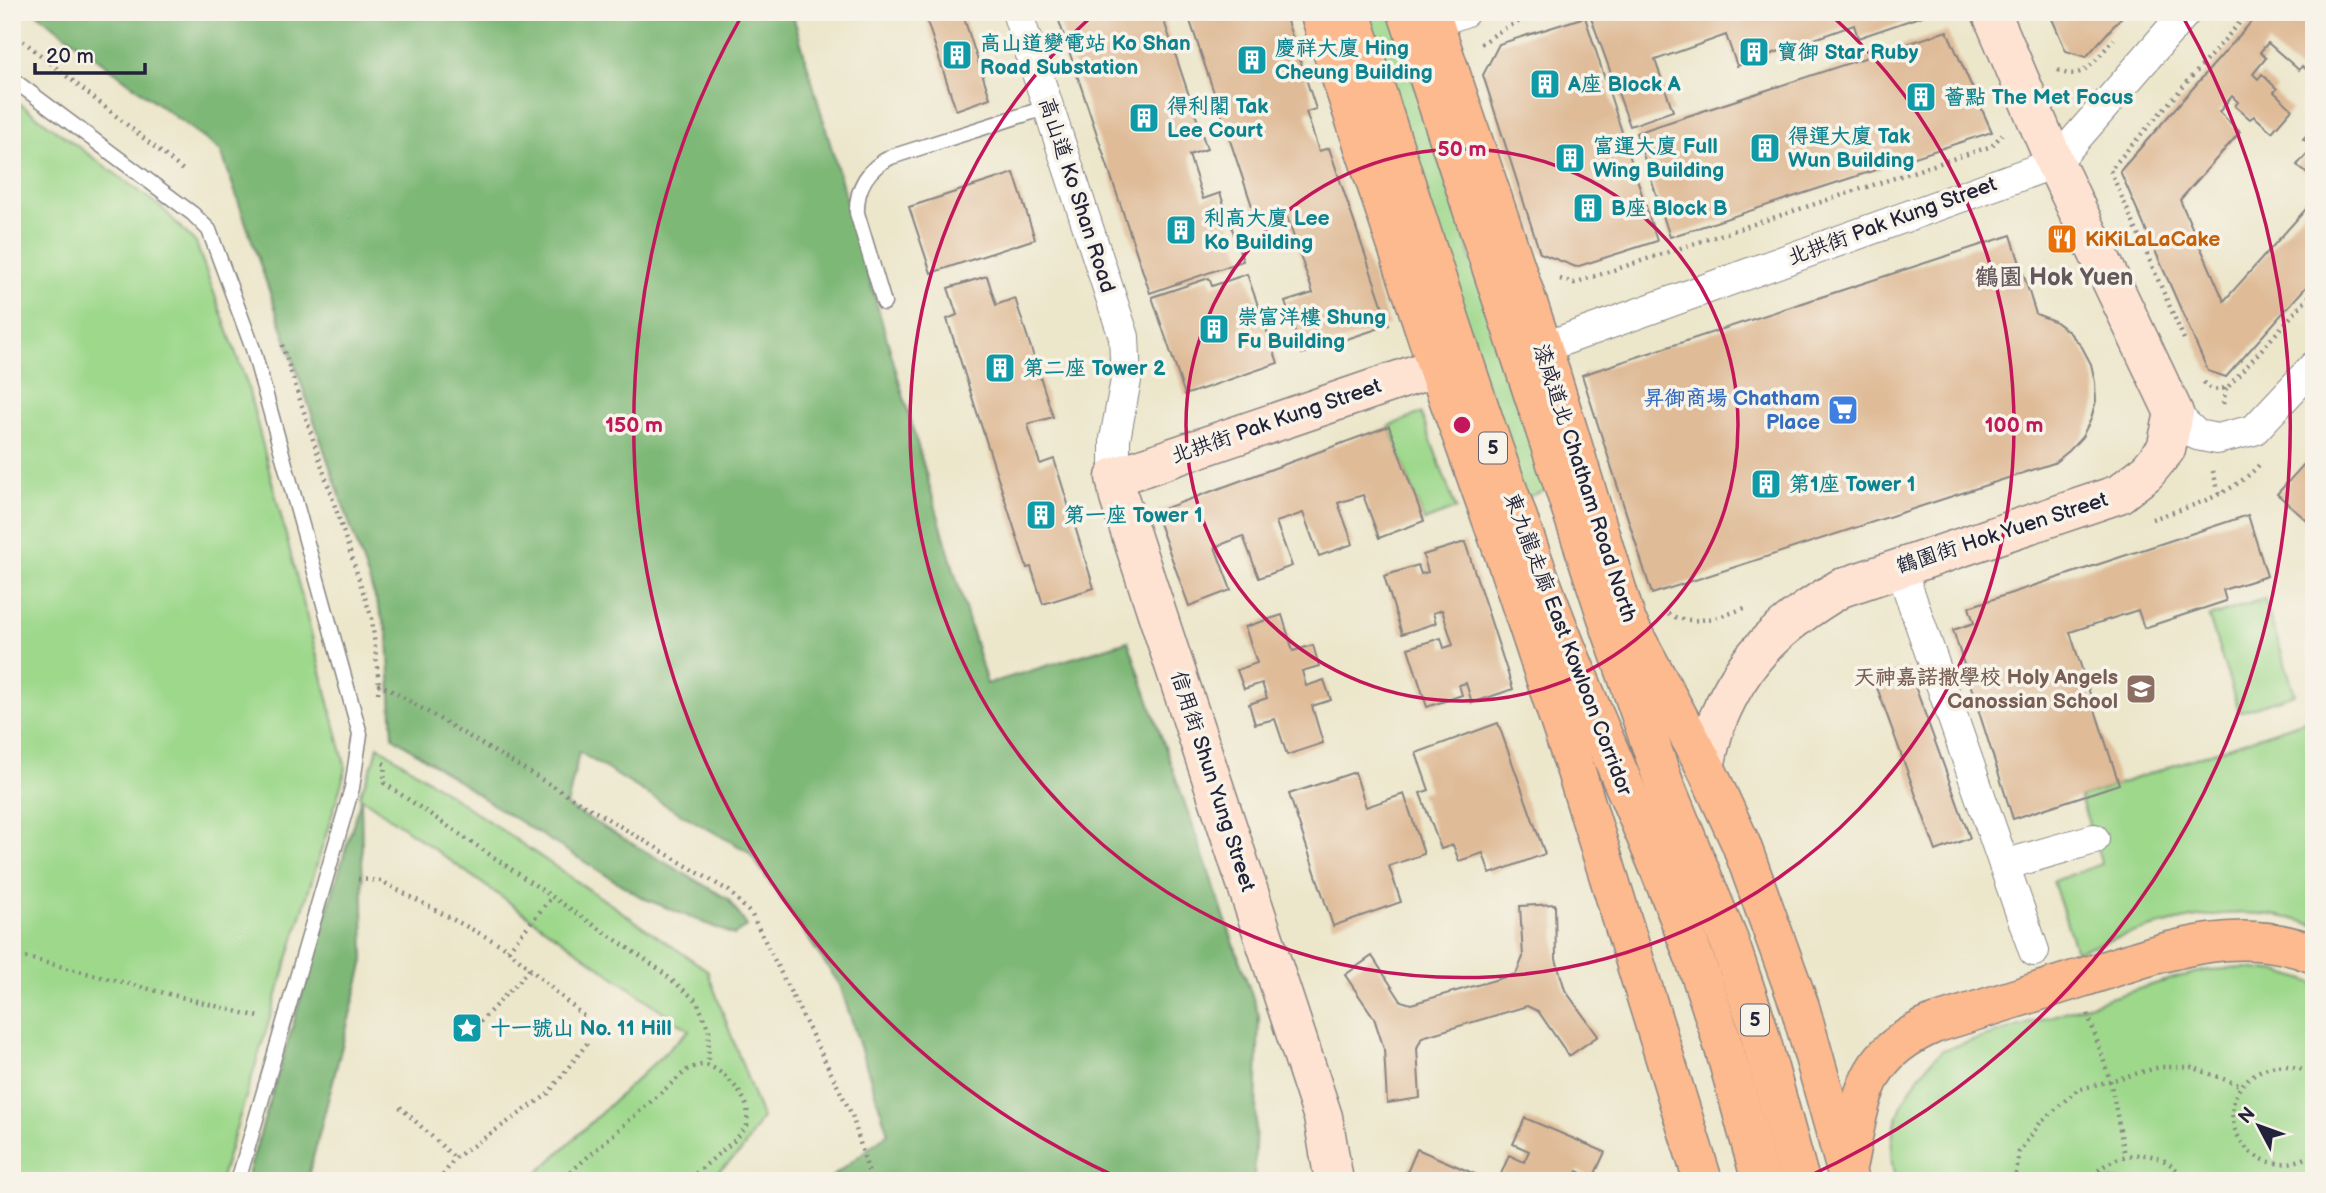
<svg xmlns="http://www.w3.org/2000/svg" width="2326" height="1193" viewBox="0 0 2326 1193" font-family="'Balsamiq Sans','LXGW WenKai TC',sans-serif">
  <rect width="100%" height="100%" fill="#f7f3e8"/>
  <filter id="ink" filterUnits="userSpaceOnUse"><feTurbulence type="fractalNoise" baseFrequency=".0143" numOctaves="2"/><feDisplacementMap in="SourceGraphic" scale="14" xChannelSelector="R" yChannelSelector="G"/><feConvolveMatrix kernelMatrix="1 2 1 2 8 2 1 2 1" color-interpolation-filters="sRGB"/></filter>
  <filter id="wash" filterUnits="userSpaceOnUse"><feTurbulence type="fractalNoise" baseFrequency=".00686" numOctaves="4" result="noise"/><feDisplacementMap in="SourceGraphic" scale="28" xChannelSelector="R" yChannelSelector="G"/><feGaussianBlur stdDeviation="1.57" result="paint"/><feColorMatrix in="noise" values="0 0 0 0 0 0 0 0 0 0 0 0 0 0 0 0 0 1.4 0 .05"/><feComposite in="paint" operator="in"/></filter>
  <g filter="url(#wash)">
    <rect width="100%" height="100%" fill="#ece6cb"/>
    <g fill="#9dd88b" stroke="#607d63" stroke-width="2">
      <path d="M1354,12H1391L1547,490L1514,502Z"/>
      <path d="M12,98L162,208L196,243L247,384L346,769L220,1181H12Z"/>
      <path d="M1421,413L1456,509L1424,521L1389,426Z"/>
      <path d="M2264,599L2295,694L2239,712L2209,617Z"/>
      <path d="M2314,718V925C2232,896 2154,926 2076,951L2053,881L2102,864L2080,797Z"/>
      <path d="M378,746L707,970L762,1118L741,1152L707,1181H529L689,1030L359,796L375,759Z"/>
      <path d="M2245,968L2280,972L2314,983V1181H1896C1880,1132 1908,1082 1943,1050L2174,978L2208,970Z"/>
    </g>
    <g fill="#7eb877" stroke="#506d59" stroke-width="2">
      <path d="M35,12H792L987,684L1128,641L1259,1016L1254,1181H827L888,1133L840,985L749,852L667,806L579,752L567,806L728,899L747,926L734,935L643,898L498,808L393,737L388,635L221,151Z"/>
      <path d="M361,798L364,961L307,1181H246Z"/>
    </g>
    <g id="blocks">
      <g fill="#dfbb98">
        <path d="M924,12H962L990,98L956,110Z"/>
        <path d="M1056,12H1161L1207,149L1189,155L1203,199L1220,193L1243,261L1150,293Z"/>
        <path d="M1187,12H1284L1316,109L1306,112L1319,151L1329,148L1389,325L1302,354L1285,302L1313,293L1285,211L1257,221Z"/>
        <path d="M1598,12H1931V13L1858,38L1854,25L1737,66L1726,35L1655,60L1673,111L1630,126L1590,15Z"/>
        <path d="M2049,12H2126L2086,57L2066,51Z"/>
        <path d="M2260,12H2306L2314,20V76L2302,66L2299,70L2268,43L2260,52L2266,58L2253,74L2258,79L2262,74L2277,89L2274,92L2292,109L2272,132L2254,116L2250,119L2235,106L2238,102L2232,96L2219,112L2240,132L2180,200L2224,301L2314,200V278L2226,377L2208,371L2120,171Z"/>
        <path d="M1585,17L1657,241L1576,267L1540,253L1483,75L1499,44Z"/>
        <path d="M1947,31L1992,132L1670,237L1636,133Z"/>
        <path d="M2314,127V180L2297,165L2313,147L2303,139Z"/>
        <path d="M1014,173L1035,239L931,273L909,207Z"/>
        <path d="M2011,235L2036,314L2054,321L2069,332L2082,347L2091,364L2095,382L2096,401L2091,419L2082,437L2069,451L2054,463L1652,594L1582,375Z"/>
        <path d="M1247,274L1278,363L1185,395L1152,297L1209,278L1212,286Z"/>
        <path d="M987,276L996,305L1015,298L1053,417L1028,424L1030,432L1040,464L1054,459L1055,462L1094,588L1043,604L1031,567L1027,568L947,319L957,315L948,288Z"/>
        <path d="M1389,426L1424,521L1379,538L1363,495L1338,503L1353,544L1319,556L1303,513L1276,522L1292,566L1259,578L1243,536L1215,547L1231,590L1189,606L1155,512Z"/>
        <path d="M2314,453V527L2277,494Z"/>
        <path d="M2248,515L2267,576L2223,590L2226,601L2144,628L2138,610L2070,632L2119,784L2013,819L1953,630L1974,623L1969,607Z"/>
        <path d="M1465,542L1513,689L1472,703L1466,683L1459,685L1462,695L1427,707L1408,648L1441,638L1444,648L1453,645L1442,610L1433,613L1436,623L1402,634L1384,576L1418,565L1421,574L1428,572L1423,555Z"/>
        <path d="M1282,615L1293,651L1313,645L1319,666L1302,671L1306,686L1324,680L1331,700L1312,706L1323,743L1287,755L1275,719L1255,724L1249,704L1267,698L1262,683L1244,689L1237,670L1257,663L1245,627Z"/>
        <path d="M1908,667L1970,838L1936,851L1874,679Z"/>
        <path d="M1498,723L1545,854L1490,874L1483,853L1459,861L1453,845L1441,849L1420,793L1429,790L1416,753Z"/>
        <path d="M1355,772L1366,807L1404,794L1424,854L1389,866L1401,902L1333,926L1289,794Z"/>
        <path d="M1555,904L1556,959L1565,990L1598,1036L1569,1056L1538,1011L1527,1006L1422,1037L1417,1048L1420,1098L1387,1103L1384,1049L1374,1018L1345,975L1372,956L1401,1001L1411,1004L1516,974L1523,957L1520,906Z"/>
        <path d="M1525,1118L1605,1152L1593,1178L1578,1171L1573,1181H1498L1509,1155L1524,1162L1529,1151L1513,1144Z"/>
        <path d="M1417,1149L1491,1181H1419L1406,1175Z"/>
      </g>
    </g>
  </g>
  <g filter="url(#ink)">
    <use href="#blocks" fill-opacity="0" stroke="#878483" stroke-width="2"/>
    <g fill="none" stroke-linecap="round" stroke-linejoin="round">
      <g stroke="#878483" stroke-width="17">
        <g id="lane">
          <path d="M12,79L193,214L209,230L253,349L360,734L352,788L238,1181"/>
          <path d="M884,303L857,213C856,188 868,168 891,157L1048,107"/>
        </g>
      </g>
      <g stroke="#878483" stroke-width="32">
        <g id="street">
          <path d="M1017,12L1124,337L1126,380L1115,439V477"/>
          <path d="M1433,23L1464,12"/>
          <path d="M1542,348L2055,163L2186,12"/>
          <path d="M2174,413L2197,435L2217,439L2254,430L2314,366"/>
          <path d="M1900,566L2034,951"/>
          <path d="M2004,865L2094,839"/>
        </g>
      </g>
      <g stroke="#878483" stroke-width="41">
        <g id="secondary">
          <path d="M1705,766C1709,750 1712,733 1718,719C1745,654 1782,623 1841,588L2119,494L2146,473L2166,449L2174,413L2055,163L1991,12"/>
          <path d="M1334,1181L1323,1117L1119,498L1115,477L1437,367"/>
        </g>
      </g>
      <g stroke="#878483" stroke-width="41">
        <g id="primary">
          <path d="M1319,12L1437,367L1505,557L1576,771L1703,1181"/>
          <path d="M1430,12L1541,342L1627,622L1705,766L1741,844L1800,1007L1849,1181"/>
          <path d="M1848,1163C1862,1095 1863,1054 1934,1024C1983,1009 2032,993 2081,978C2158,954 2235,922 2314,954"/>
        </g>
      </g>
      <g stroke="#878483" stroke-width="41">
        <g id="highway">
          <path d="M1351,12C1415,210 1476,408 1549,603C1594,723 1651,839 1695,960C1722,1033 1740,1106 1761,1181"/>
          <path d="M1407,12L1611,630L1664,783L1729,941L1756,1021L1800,1181"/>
        </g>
      </g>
      <g stroke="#878483" stroke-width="4.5" stroke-dasharray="2 5" stroke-linecap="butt">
        <path d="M12,32L183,170"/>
        <path d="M1481,44L1500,31L1538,12"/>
        <path d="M2058,70C2083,84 2098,56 2114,39"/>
        <path d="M1560,279L1574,283L1992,146L2002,134"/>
        <path d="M2184,339L2110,170L2249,12"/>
        <path d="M282,345L372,619L379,685"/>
        <path d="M2204,382C2210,392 2219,390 2228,387L2314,291"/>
        <path d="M2223,404L2226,388"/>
        <path d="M2213,471L2219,494"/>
        <path d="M2152,519C2189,507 2232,495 2259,465"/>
        <path d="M1668,614C1694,627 1721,617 1747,607"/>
        <path d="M378,693L379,685L389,689L729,891L752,915L852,1115L871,1181"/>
        <path d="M383,763L385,764L384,783L656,967L697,1001L709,1031L708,1065"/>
        <path d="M358,879L381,881L505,947L587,1019"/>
        <path d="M508,950L552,897"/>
        <path d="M12,954L259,1017"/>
        <path d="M2088,1014L2110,1080L2125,1155"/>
        <path d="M480,1022L530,969"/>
        <path d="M2314,1076C2298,1066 2281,1062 2262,1070C2200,1098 2244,1193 2314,1154"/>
        <path d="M400,1107L455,1158"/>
        <path d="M439,1181L455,1158L547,1095L589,1041"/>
        <path d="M560,1181L687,1070C694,1067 702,1063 709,1066C724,1072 744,1093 747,1108C748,1113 747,1120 747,1126L736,1139L687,1181"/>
        <path d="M2015,1181L2019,1152L2040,1123L2077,1090L2160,1067H2192L2242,1086"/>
        <path d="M2089,1181C2112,1148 2164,1144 2185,1181"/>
      </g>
      <use href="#lane" stroke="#fff" stroke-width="14"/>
      <use href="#street" stroke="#fff" stroke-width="30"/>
      <use href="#secondary" stroke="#fee3d2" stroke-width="38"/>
      <use href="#primary" stroke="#fcba8e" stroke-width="38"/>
      <use href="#highway" stroke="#fcba8e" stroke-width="38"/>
    </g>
  </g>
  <g fill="none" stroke="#c2185b" stroke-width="3.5">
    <circle cx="1462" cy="425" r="276"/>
    <path d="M1831 15A552 552 0 1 1 1093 15"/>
    <path d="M1119 1178A828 828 0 0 1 741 17M2183 17A828 828 0 0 1 1805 1178"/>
  </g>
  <defs>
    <g id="building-square" transform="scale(1.575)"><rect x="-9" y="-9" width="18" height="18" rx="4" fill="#0f9aa8" stroke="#f7f3e8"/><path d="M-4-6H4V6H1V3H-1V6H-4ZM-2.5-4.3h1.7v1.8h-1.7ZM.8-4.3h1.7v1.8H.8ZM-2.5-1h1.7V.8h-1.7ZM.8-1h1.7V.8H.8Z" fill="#fff"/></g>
    <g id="restaurant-square" transform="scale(1.575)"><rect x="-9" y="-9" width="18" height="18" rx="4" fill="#e8710a" stroke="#f7f3e8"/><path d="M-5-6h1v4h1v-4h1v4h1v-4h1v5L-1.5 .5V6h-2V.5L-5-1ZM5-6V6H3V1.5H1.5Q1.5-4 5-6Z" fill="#fff"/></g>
    <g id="supermarket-square" transform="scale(1.575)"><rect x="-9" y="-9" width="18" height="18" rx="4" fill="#3f7fe0" stroke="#f7f3e8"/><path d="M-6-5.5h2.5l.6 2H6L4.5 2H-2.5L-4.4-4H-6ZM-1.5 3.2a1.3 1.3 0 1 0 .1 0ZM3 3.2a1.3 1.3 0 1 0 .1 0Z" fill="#fff"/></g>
    <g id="school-square" transform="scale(1.575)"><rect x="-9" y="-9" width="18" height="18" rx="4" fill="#8d6e63" stroke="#f7f3e8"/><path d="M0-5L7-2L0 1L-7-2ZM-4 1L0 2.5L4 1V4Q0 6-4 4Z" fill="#fff"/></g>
    <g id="sight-square" transform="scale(1.575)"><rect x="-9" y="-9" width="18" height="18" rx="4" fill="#0f9aa8" stroke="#f7f3e8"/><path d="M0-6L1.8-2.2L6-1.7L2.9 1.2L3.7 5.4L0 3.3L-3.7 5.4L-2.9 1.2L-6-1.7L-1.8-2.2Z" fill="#fff"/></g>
  </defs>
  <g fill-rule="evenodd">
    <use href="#building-square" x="1754" y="52"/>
    <use href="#building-square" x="957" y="55"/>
    <use href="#building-square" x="1252" y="60"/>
    <use href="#building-square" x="1545" y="84"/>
    <use href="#building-square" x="1921" y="97"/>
    <use href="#building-square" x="1144" y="118"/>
    <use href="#building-square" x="1765" y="148"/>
    <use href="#building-square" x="1570" y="158"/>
    <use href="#building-square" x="1588" y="208"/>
    <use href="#building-square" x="1181" y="230"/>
    <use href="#restaurant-square" x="2062" y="239"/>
    <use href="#building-square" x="1214" y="329"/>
    <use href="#building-square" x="1000" y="368"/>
    <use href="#supermarket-square" x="1843" y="410"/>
    <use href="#building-square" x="1766" y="484"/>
    <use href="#building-square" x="1041" y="515"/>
    <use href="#school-square" x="2141" y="689"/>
    <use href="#sight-square" x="467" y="1028"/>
  </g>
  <g text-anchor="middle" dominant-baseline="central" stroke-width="7" stroke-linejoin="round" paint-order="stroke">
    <g fill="#f7f3e8" stroke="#62616f" stroke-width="2">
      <rect x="1479" y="432.5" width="28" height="31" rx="5"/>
      <rect x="1741" y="1004.5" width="28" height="31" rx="5"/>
    </g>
    <g font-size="19" font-weight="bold" fill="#22223b">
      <text x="1493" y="448">5</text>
      <text x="1755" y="1020">5</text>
    </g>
    <g font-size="21" font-weight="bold" fill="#0d838f" stroke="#f7f3e8" text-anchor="start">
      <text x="980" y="43">高山道變電站 Ko Shan<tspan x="980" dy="24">Road Substation</tspan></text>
      <text x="1275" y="48">慶祥大廈 Hing<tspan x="1275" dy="24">Cheung Building</tspan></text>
      <text x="1777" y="52">寶御 Star Ruby</text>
      <text x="1568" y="84">A座 Block A</text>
      <text x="1944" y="97">薈點 The Met Focus</text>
      <text x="1167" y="106">得利閣 Tak<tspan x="1167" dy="24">Lee Court</tspan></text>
      <text x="1788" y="136">得運大廈 Tak<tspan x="1788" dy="24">Wun Building</tspan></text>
      <text x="1593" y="146">富運大廈 Full<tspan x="1593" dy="24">Wing Building</tspan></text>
      <text x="1611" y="208">B座 Block B</text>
      <text x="1204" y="218">利高大廈 Lee<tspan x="1204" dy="24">Ko Building</tspan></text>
      <text x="1237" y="317">崇富洋樓 Shung<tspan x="1237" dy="24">Fu Building</tspan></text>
      <text x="1023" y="368">第二座 Tower 2</text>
      <text x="1789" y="484">第1座 Tower 1</text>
      <text x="1064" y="515">第一座 Tower 1</text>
      <text x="490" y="1028">十一號山 No. 11 Hill</text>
    </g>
    <g font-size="21" fill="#22223b" stroke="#f7f3e8">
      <text transform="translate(1077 195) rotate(72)">高山道 Ko Shan Road</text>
      <text transform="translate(1892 221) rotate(-20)">北拱街 Pak Kung Street</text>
      <text transform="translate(1276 421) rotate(-19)">北拱街 Pak Kung Street</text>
      <text transform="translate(1585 483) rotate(72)">漆咸道北 Chatham Road North</text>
      <text transform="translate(2002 533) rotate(-18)">鶴園街 Hok Yuen Street</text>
      <text transform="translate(1568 644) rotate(69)">東九龍走廊 East Kowloon Corridor</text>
      <text transform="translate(1213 781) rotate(72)">信用街 Shun Yung Street</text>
    </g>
    <g font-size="21" font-weight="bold" fill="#c56008" stroke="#f7f3e8" text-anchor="start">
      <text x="2085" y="239">KiKiLaLaCake</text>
    </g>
    <g font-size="21" font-weight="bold" fill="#366cbe" stroke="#f7f3e8" text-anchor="end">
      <text x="1820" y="398">昇御商場 Chatham<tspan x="1820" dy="24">Place</tspan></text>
    </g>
    <g font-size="21" font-weight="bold" fill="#785e54" stroke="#f7f3e8" text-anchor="end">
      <text x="2118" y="677">天神嘉諾撒學校 Holy Angels<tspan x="2118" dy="24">Canossian School</tspan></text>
    </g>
    <g font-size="24" font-weight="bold" fill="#64585c" stroke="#f7f3e8">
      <text x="2054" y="277">鶴園 Hok Yuen</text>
    </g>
  </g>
  <circle cx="1462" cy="425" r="10" fill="#c2185b" stroke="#f7f3e8" stroke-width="3.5"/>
  <g font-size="21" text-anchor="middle" font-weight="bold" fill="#c2185b" stroke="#f7f3e8" stroke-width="7" stroke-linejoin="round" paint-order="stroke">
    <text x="1462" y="156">50 m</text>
    <text x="2014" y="432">100 m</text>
    <text x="634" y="432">150 m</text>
  </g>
  <rect width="2326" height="1193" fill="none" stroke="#f7f3e8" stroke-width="42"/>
  <g transform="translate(2259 1126) rotate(311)" stroke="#f7f3e8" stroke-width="5" paint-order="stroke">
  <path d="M0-5L12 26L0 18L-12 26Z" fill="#22223b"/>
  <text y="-10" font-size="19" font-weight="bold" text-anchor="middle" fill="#22223b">N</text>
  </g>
  <path d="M35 63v10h110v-10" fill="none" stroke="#22223b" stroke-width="3.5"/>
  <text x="46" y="63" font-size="21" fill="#22223b" stroke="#f7f3e8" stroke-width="5" paint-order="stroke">20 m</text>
</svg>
